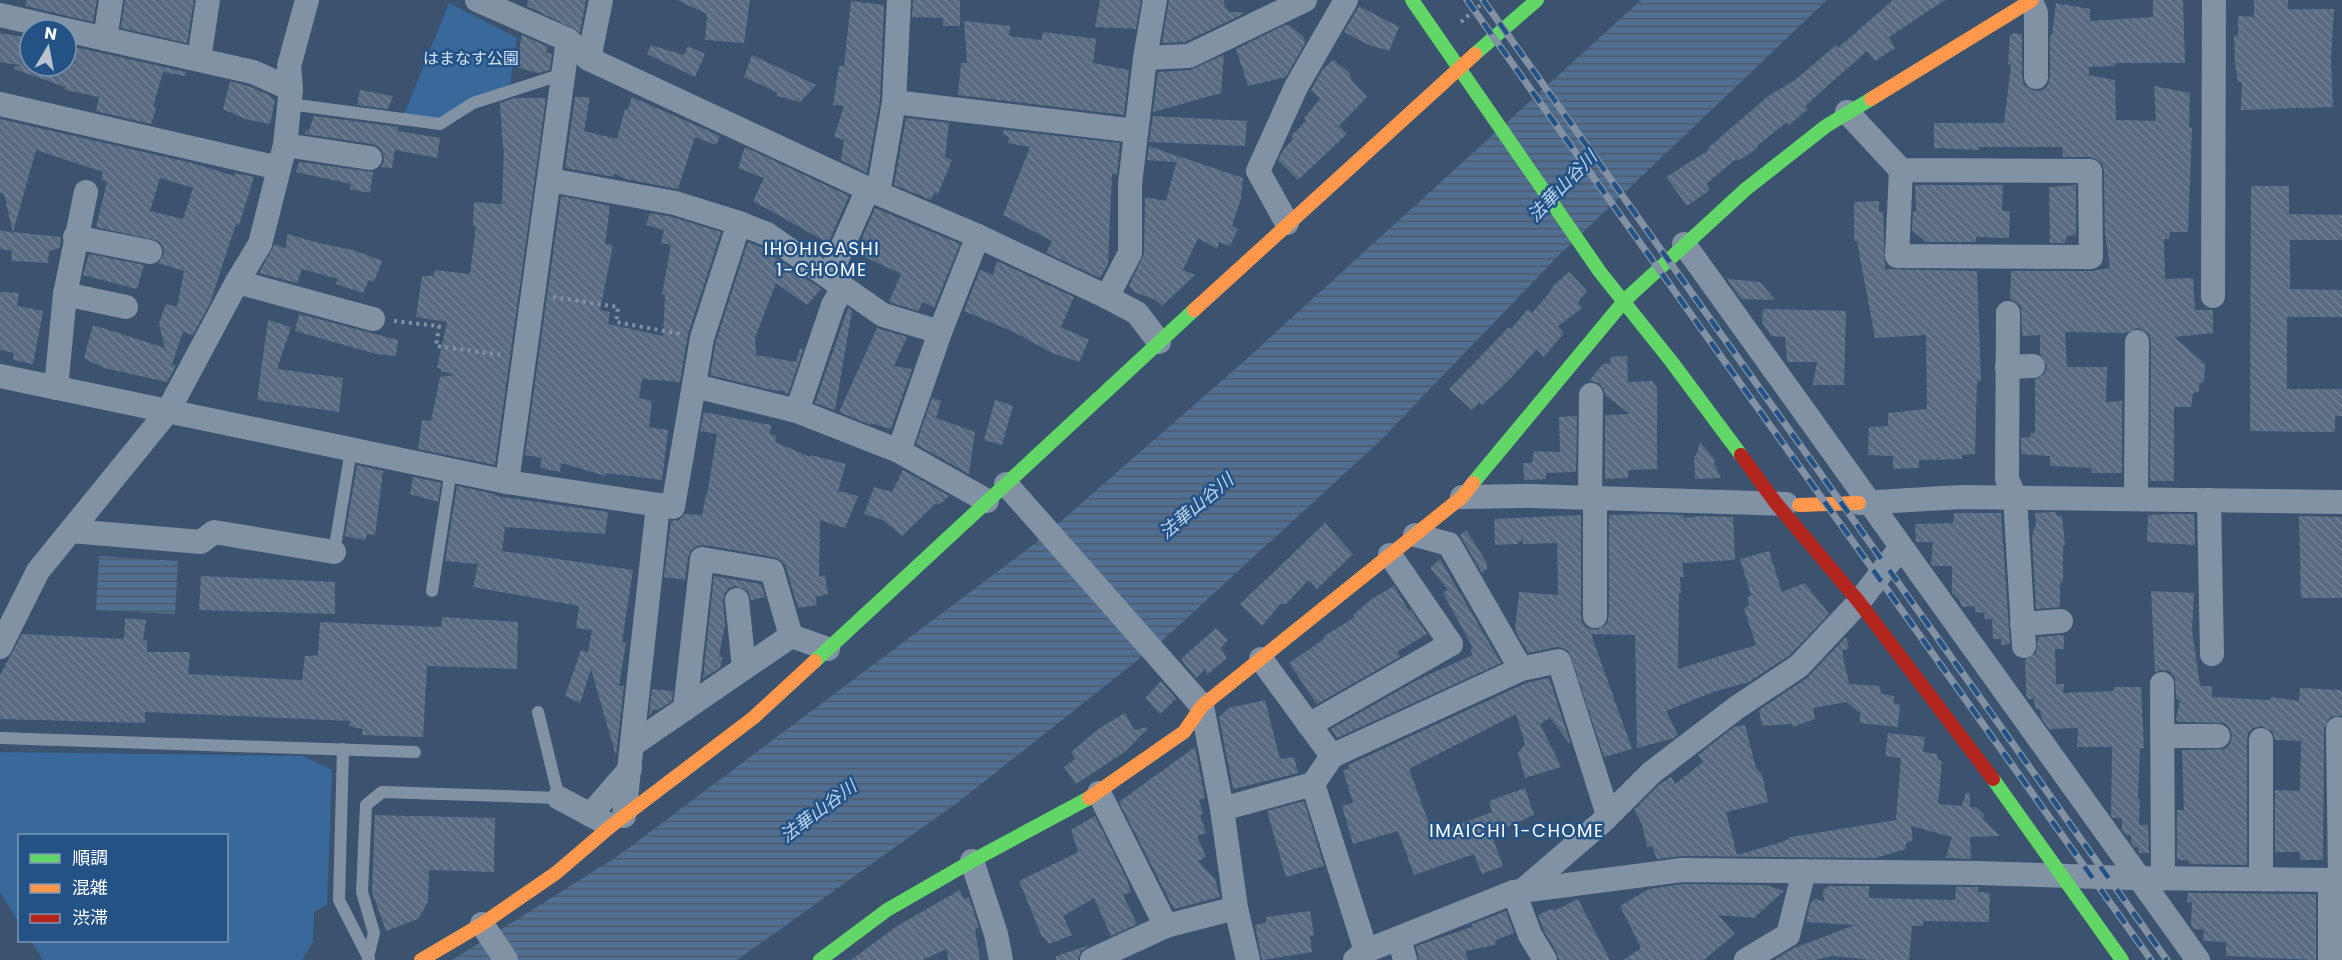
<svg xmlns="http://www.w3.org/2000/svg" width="2342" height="960" viewBox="0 0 2342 960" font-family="Poppins,'Noto Sans JP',sans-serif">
  <defs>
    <pattern id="water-rules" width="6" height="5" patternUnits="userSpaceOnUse" patternTransform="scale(1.5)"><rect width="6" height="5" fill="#516f92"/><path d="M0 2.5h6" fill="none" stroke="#4e5a68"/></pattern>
    <pattern id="building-back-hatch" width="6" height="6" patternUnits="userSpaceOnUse" patternTransform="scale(1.5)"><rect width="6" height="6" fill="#586b81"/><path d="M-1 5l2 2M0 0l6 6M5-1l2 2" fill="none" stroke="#718194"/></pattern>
  </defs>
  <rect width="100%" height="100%" fill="#3b536f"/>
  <g fill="#39699a">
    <path d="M449,3L517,38L510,84L467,103L436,121L403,117Z"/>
    <path d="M0,752L303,756L332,770L327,904L314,912L313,942L302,960H43L31,941L226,940V836H20L19,923L0,892Z"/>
  </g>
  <g fill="url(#water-rules)">
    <path d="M1641,0H1827L1560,254L1380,441L1163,640L961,800L737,960H452L618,856L1037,542L1241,364Z"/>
    <path d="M99,556L178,561L175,614L96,610Z"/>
  </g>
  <g fill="url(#building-back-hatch)" fill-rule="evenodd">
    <path d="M27,0H97L93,22L25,6Z"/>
    <path d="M125,0H194L187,43L121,28Z"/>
    <path d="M528,0H586L580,32L527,6Z"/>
    <path d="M677,0H750L744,43L705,40L707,14Z"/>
    <path d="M913,0H960V26H943V18L912,17Z"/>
    <path d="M1100,0H1141L1136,29L1095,27Z"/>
    <path d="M1169,0H1224L1225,9H1228V12H1243V14L1185,42L1162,43Z"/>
    <path d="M1893,0H1945L1889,37L1895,48L1875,61L1867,51L1805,106L1808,109L1789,125L1787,122L1757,146L1758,148L1738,161L1736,159L1706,184L1710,190L1687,206L1666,177L1709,150L1708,148L1767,97L1795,80L1836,45L1838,48Z"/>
    <path d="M2153,0H2183L2185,63H2115V66L2089,67V75L2115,80L2116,120L2156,121L2154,86L2190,93L2189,128H2192L2188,232H2170L2169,239H2164L2165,279L2193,278L2195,310H2213V333L2174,337L2205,364L2204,382L2199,383V392L2193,393L2191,407H2174V481H2150L2151,342L2149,334L2138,328L2126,333L2065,332L2067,367H2107L2106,402L2122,401V473H2092L2091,468L2050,466V456L2021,454V438L2031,437V433H2035V380L2045,373L2047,365L2040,354V335L2022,336L2021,306L2010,299L2011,271H2091L2110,268L2105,234L2104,171L2102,163L2091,157H2063L2062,147H1979V150L1934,148V123H2004L2011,65L2008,64L2010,35L2014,33L2022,34V77L2024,85L2035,91L2043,90L2048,85L2050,77V35H2052L2056,3L2090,9V21L2153,17Z"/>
    <path d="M2254,0H2288V9H2334L2331,59L2333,107L2241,110L2242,82H2238L2235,64L2234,36H2238V16L2254,17Z"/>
    <path d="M851,1L884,5L880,100L867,173L841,160L844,140L834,137L844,106L833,105L839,66H844Z"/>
    <path d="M1359,6L1399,27L1389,51L1369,45L1344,32Z"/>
    <path d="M964,21L1010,26L1009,36L1041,40L1043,32L1096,39L1093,63L1129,70L1124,115L958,95L961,63H967Z"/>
    <path d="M1285,25H1289L1304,37L1305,43L1286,77L1248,86L1236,49Z"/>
    <path d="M0,33L30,38V66H66V45L186,72V76L163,72L153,107L156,108L151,124L96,111L99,97L65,90V87L14,69L15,66H23L0,62Z"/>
    <path d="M522,35L548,47L546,52L552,54L550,70L538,73L516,67Z"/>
    <path d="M651,45L684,55L688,46L705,54L695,77L647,54Z"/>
    <path d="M752,55L816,85L800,102L777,96V92L744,77Z"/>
    <path d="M1224,55L1221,93L1153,112L1158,72L1190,70Z"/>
    <path d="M1333,60L1349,72L1352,81L1367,97L1339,126L1347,134L1298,180L1278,160L1284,149L1293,139L1291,136L1306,121L1304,118L1320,99L1311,90L1323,69Z"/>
    <path d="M230,81L248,86L269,95L275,101L270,124L245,119L223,109Z"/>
    <path d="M360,90L393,96L388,109L357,105Z"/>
    <path d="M575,97H590L584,131L617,139L625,109H628L632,97L720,136L716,145L695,137L678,189L625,179L614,173V177L565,168Z"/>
    <path d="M514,98H546L495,465L418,449L422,420L431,421L440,377L455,375L441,371V369L437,368L447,322L416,317L422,276H434L435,270L470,274L476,226H473L474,202L502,204L504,149L503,148L500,103Z"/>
    <path d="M314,116L398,127L397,131L440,138L437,158L395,150L392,168L381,167L384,161L383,153L379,147L373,144L305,134L306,129L308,132Z"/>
    <path d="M1153,116L1247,121L1245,146L1149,142Z"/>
    <path d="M906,118L949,123L945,157L952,160L938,194L934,193L931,200L894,185Z"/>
    <path d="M0,119L196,164L234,176L235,173L254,177L239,225L236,224L210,303L193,335L183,332L172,364L176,366L167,382L104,368L84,358L93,325L165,348L159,323L166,304L177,307L184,271L158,263L164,254L163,247L159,241L96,227L107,182L101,180L103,172L36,150L13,232L61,237L60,248L49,251L48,263L11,261L12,251L0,249V230L13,233L4,194L0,193ZM160,178L193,188L183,219L150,211Z"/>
    <path d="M1004,130L1120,143L1117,175L1112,174L1108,264L1100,278L1046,253L1052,241L1003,215L1030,147L1008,143L1009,137L1003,134Z"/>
    <path d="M1149,146L1177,156L1176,162L1147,160Z"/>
    <path d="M745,147L849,196L828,243L753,201L764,178L738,168Z"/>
    <path d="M1178,156L1243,178L1241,198L1232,226L1238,229L1230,246L1219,242L1217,249L1198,238L1183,270L1195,275L1162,306L1156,300L1134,292L1129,286L1144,254L1145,197L1166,201Z"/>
    <path d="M299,162L373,172L370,193L350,189L351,184L296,172Z"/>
    <path d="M1915,185H2003L2002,211H2010L2009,238L1976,237V242H1926L1912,230L1913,212H1916Z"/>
    <path d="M2076,185V235L2067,236L2065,243H2050L2049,187Z"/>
    <path d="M2251,186H2289V214L2342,215V240H2290V289L2342,290V317H2287V389H2342V416H2335V432L2250,431Z"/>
    <path d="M561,196L610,206L605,244L613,245L600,310L610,312L608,324L663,336L665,295L662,294L671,245L661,243L664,230L646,225L650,213L672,217L721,232L688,334L680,382L642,379L639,398L652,401L649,427L668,430L662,480L607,473L606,476L561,463L560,472L540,468L542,458L525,455Z"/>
    <path d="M1879,201V212H1883L1885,269L1977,271L1981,381H1977L1975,454L1962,455V459L1919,460V468L1893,469V456L1868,455L1869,427L1888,426V413L1926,409L1927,401L1926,335L1875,338L1857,241H1854V202Z"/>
    <path d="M875,208L960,244L934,308L923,302L918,311L889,302L901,274L863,256L871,237L856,252Z"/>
    <path d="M287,234L323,244L353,250L382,261L374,282L369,280L363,293L336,284L338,279L302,269L297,283L259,273L275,244L286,249Z"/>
    <path d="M748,242L760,247L821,289L807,305L776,283L755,338L756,355L796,362L800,348L803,350L788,394L784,393V391L771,390L710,375L716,341Z"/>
    <path d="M89,254L144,265L137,289L83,275Z"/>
    <path d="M997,261L1074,297L1061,327L1089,340L1079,362L1052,353L1016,333L964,311L980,270L993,275Z"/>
    <path d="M1569,272L1587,291L1578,302L1582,308L1558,326L1564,333L1544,357L1537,349L1508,381L1482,405L1479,403L1472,410L1449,389L1509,327L1511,329L1528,309L1532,313L1551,291L1552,287Z"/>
    <path d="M1727,279L1760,282L1775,300L1741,299Z"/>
    <path d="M0,292L19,293L17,306L43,311L33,364L13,360L14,353L0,350Z"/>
    <path d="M848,308L852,311L835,410L815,403Z"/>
    <path d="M1763,309L1846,311L1844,385H1813L1817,362H1787L1785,337L1771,336L1762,322Z"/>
    <path d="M299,314L398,340L396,356L376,354L295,331Z"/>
    <path d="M268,320L291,327L277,369L343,378L339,412L257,400Z"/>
    <path d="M877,328L907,337L894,366L912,369L891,429L871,423V425L839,412Z"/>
    <path d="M1627,356L1628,382L1652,381L1657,388V469L1628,470V478L1605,479V415L1630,414L1605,395L1604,389L1599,383L1589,381L1603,364L1611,363L1610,357Z"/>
    <path d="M932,398L941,401L936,418L975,432L969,474L916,444Z"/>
    <path d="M995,400L1013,406L1002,445L984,440Z"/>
    <path d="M704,412L771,425L770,434L776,436L775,442L810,457L811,455L846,464L838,491L858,496L845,528L820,520L819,577L825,575L828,594L815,597L817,605L798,608L786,567L782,561L774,557L704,545L697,546L691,550L688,557L685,580L664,577L671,521L679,520L685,514L702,515L706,494L707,495L717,434L700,431Z"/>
    <path d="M1577,416L1576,472L1546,473V479L1524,480L1523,463H1532L1534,451L1560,452L1559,417Z"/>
    <path d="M1700,442L1715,460L1714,463L1721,478L1695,479L1694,456H1696Z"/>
    <path d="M357,465L383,471L375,535L367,534L365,540L345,536Z"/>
    <path d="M903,470L949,496L939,505L936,503L902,536L883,520L864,514L874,487L892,492Z"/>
    <path d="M413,477L441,483L438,502L410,494Z"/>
    <path d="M457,486L495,494V496L608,512L605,534L505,527L502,551L633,570L622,642L626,643L619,686H624L616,756L591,669L580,703L565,696L581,650L588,652L592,630L576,628L579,606L473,587L478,564L445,561Z"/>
    <path d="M2056,512L2057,516H2062L2065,546H2063V582H2060V607L2036,609L2032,536L2036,523L2035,513Z"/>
    <path d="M1954,513H2001L2010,644L2002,645L2001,639H1993L1992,619H1985L1984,613L1975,612V606L1962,607L1959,599L1952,593V566H1933L1931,564L1933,542H1916L1915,524L1953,523Z"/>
    <path d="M1652,514L1684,515V518L1700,516L1733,517L1735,560L1682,563L1684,577H1680L1681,593H1679L1678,669L1756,645L1744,608L1749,605L1747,598L1751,595L1740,559L1769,551L1782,592L1805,583L1829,614L1790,655L1746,684L1745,683L1713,692L1666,711L1678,735L1674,738L1637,748L1635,635L1591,634L1632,749L1604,757L1569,651L1563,648L1557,647L1528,653L1515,630L1519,592L1558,595L1557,543L1523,544V539L1517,544L1495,545L1494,519L1581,515V616L1582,623L1587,628L1596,630L1607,624L1609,616V515Z"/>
    <path d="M2171,514H2194L2195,545L2147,542L2148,515Z"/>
    <path d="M2299,516L2342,517V598H2301Z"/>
    <path d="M1325,523L1353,554L1317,589L1309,580L1286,604H1280L1262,626L1240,604Z"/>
    <path d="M1466,530L1487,563V569L1482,573L1460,535Z"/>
    <path d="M1438,556L1501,663L1337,738L1331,729L1419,679L1473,655L1470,650L1473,648L1443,593L1448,590L1430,568L1440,559Z"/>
    <path d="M201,576L335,582V614L199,610Z"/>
    <path d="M714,576L761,584L765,597L751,600L748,591L736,586L729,588L724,594L723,601L725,624L719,657H723L720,668L703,678Z"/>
    <path d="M1394,586L1409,611L1411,610L1427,634L1397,652L1400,657L1317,704L1289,663L1324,639L1323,637L1355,617L1353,615L1373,598Z"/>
    <path d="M2151,591L2194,593L2192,630L2200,686H2212V697L2270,700L2271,697L2299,701L2300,688L2342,690V716L2330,717L2324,729L2323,860H2300V852H2275V790L2300,791L2301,741L2275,740L2273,732L2262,726L2253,728L2248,733L2247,740V865L2189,864V861L2177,859V810H2184L2182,750L2225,749L2230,744L2232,735L2230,728L2225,723L2181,722L2176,720L2180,700L2176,699L2175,677L2169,671L2161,670L2155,672Z"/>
    <path d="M442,617L518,622L517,669L427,666L423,737L362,735L363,729L349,726L350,721L145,712V723L0,719V675L22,634L124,639L125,618L146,620L143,640L147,641V652H190L188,674L302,680L305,656L318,655L320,622L441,627Z"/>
    <path d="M1216,628L1228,640L1221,648L1227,658L1207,675L1205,669L1196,678L1181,659Z"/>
    <path d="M2064,635V649H2055L2056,684H2064L2063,693L2114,691V687H2141L2144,748L2140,749L2138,799H2140L2139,825H2148L2149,853H2139L2138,847H2134L2131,843V835H2126L2122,830V818H2113L2111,815L2112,747H2077L2078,728L2049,729L2041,717L2040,710L2035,708L2034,699H2028L2026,694L2025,660L2036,653L2038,637Z"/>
    <path d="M1846,637L1849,648L1842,651L1849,684L1880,686L1881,694L1894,696V703L1900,705L1898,727L1860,723V713L1846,702L1813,708L1815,719L1793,727L1791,724L1762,726L1759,710L1807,678Z"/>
    <path d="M1549,678L1571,745L1550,718L1540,724L1561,767L1525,778L1518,753L1525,744L1516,714L1409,769L1433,834L1492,812L1489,801L1525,788L1534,815L1491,834L1503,866L1482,874L1474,854L1414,875L1398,831L1353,844L1342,806L1353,803L1343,770L1349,769L1348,765L1526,683Z"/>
    <path d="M1161,681L1176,699L1160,714L1145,698Z"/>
    <path d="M652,689L673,691L672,701L658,710L654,709L649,716Z"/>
    <path d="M1265,700L1280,759L1294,757L1298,773L1233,789L1219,717L1229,708Z"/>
    <path d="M1125,713L1134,730L1149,727L1126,751L1076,784L1064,767L1075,759L1071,752L1101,727Z"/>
    <path d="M1745,725L1756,768L1762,774L1768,802L1726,812L1737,855L1785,841L1791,837L1896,820L1901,758L1885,756L1888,733L1925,737L1923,752L1937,754L1938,759L1942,762L1938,804L1962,806L1966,793H1970V807H1976L1984,815L1983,819L2000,836L1970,837L1971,859L1946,858L1952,837L1911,826L1913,840L1906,843V849L1875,858L1682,856L1657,859L1652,846L1647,847L1642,824L1634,810L1660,784L1671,777L1675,784L1703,762L1698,755L1734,727Z"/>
    <path d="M1195,747L1205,798L1199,800L1203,814L1200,815L1206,833L1197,836L1206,857L1198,861L1215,879L1220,897L1174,909L1119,802Z"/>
    <path d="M1304,801L1324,866L1286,877L1267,811Z"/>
    <path d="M375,815L495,818L494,872L429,870L428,902L418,919L386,931L372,892Z"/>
    <path d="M1095,816L1126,878L1131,892L1123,895L1137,924L1111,936L1094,898L1063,916L1072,935L1049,944L1044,937H1042L1019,881L1078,852L1071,830Z"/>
    <path d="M1683,884L1765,885L1784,891L1754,918L1718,915L1735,934L1704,960H1624L1641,948L1620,906L1649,889Z"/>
    <path d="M1828,886H1869V898L1955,900L1956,887H1978V892L1990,893L1989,922L1923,921V926H1912L1909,960H1872L1832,956L1815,960H1774L1794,948L1855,925L1806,922L1810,904L1815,899L1825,902L1822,892Z"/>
    <path d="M960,890L964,899L969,897L979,928L975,929L980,960H948L947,949L922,960H851L897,926Z"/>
    <path d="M2188,893L2316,894V960L2226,956V942L2203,941L2204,930L2194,929L2191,925L2192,902H2187Z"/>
    <path d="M1578,899L1596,934L1610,960H1559L1557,953L1543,929L1538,915L1553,908L1554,911Z"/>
    <path d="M1310,911L1314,935L1310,936L1312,952L1262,960L1255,925L1266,923V917Z"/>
    <path d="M1506,911L1514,933L1496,940L1495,945L1465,951L1468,960H1419L1416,946L1472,927V924Z"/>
    <path d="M1090,945L1081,951L1078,960H1056V956Z"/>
  </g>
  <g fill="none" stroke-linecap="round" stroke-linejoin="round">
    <g stroke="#8292a5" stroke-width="4" stroke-dasharray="3 4.5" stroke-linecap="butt">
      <path d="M1461,22L1486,0"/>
      <path d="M553,297L618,307L616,322L681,334"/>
      <path d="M394,321L439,326L436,346L503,355"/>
    </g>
    <g stroke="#8292a5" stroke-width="12">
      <path d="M289,104L440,124L473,103L563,74"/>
      <path d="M334,552L351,450"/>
      <path d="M432,591L451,470"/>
      <path d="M0,738L415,752"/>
      <path d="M343,749L339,900L369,959"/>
      <path d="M368,957L374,933L362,892L366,805L382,792L559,798L538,712"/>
    </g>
    <g stroke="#8292a5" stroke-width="24">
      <path d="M477,0L568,40L589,59L868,189L978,236L1107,297L1137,313L1159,342"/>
      <path d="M2031,1L2036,13V77"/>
      <path d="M0,15L65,30"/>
      <path d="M66,30L253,72L291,89"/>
      <path d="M105,39L111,0"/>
      <path d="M1145,58L1189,56L1305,0"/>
      <path d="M199,59L208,0"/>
      <path d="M589,59L601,0"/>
      <path d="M894,102L1136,131"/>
      <path d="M0,104L279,168"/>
      <path d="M1847,112L1901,170L1897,256L2091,257L2090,171L1901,170"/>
      <path d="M285,145L370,158"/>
      <path d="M550,180L675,203L739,223L767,234L883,315L940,332"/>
      <path d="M878,193L894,102L899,0"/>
      <path d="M1287,223L1258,171L1296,87L1346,0"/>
      <path d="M75,237L150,252"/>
      <path d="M1684,244L2198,960"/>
      <path d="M829,277L868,189"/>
      <path d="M237,282L373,319"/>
      <path d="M65,294L126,307"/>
      <path d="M2213,296L2214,0"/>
      <path d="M1107,297L1130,253V184L1145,58L1155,0"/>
      <path d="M2008,313L2007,479L2015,497L2024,646"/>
      <path d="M2007,367L2033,366"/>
      <path d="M0,376L507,482L673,507L702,338L739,223"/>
      <path d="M695,386L797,411L899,451L987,501"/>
      <path d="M56,388L65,294L86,192"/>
      <path d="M797,411L833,305L843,288"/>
      <path d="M899,451L940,332L978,236"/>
      <path d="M507,482L568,40"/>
      <path d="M1006,484L1202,706L1222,809L1236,908L1248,960"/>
      <path d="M1462,497L1531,496L1786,504"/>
      <path d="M1590,497L1591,395"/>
      <path d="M2136,499L2137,342"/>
      <path d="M2209,500L2212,654"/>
      <path d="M1859,503L1961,497L2342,502"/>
      <path d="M71,531L201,542L214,532L334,552"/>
      <path d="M1415,535L1449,544L1521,669"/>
      <path d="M737,600L744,668"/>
      <path d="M1595,616V498"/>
      <path d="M2022,624L2061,621"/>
      <path d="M0,647L38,571L168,411L237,282L260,244L285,145L291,89L289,66L307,0"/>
      <path d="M1261,659L1332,756"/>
      <path d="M2162,684L2163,878"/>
      <path d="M685,709L702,559L772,571L791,636"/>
      <path d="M1309,725L1451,644L1390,555"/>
      <path d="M2338,729L2340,880"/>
      <path d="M2162,736H2218"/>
      <path d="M632,745L791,636L828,649"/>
      <path d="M1099,793L1166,926"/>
      <path d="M559,798L604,822"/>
      <path d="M1222,809L1313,784"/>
      <path d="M590,815L630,769"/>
      <path d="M624,816L658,505"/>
      <path d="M972,861L996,934L1001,960"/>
      <path d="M2261,879V740"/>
      <path d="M2330,880V960"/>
      <path d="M1522,891L1601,823L1651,773L1736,708L1799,666L1859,602L1901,547"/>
      <path d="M1514,892L1530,935L1545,960"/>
      <path d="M482,924L506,960"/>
      <path d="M1399,938L1405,960"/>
      <path d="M1366,951L1313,784L1332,756L1521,669L1559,661L1608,815"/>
      <path d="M1092,960L1166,926L1236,908"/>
      <path d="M1355,960L1366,951L1514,892L1682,870L1979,873L2129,878L2342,880"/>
      <path d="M1746,960L1788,935L1804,871"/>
    </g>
    <g stroke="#63d668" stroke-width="14">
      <path d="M1412,0L1600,272L1671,361L1741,455"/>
      <path d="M1475,54L1537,0"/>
      <path d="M1473,483L1625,300L1746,189L1826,126L1871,99"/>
      <path d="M815,661L1194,310"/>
      <path d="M1993,779L2122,960"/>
      <path d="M820,960L887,910L972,861L1089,798"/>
    </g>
    <g stroke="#ff974d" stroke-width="14">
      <path d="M1871,99L2032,0"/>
      <path d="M1194,310L1475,54"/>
      <path d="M1799,505L1859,503"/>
      <path d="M1089,798L1184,732L1202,706L1462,497L1473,483"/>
      <path d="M421,960L482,924L556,873L611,826L753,718L815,661"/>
    </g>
    <path stroke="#b3261e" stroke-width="14" d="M1741,455L1775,502L1859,602L1993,779"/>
    <g stroke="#8292a4" stroke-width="7">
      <g id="rail">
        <path d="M1467,0L2151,960"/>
        <path d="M1483,0L2167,960"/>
      </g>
    </g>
    <use href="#rail" stroke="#255285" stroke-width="4.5" stroke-dasharray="14" stroke-linecap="butt"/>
  </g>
  <g text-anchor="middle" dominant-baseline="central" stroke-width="5" stroke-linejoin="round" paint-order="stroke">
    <g font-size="16" fill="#d2e4f6" stroke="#255285">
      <text x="471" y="58">はまなす公園</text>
    </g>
    <g font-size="18" font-style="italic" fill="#bad4ef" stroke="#255285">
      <text transform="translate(1562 186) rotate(-46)">法華山谷川</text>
      <text transform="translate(1196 506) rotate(-40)">法華山谷川</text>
      <text transform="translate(818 811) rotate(-37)">法華山谷川</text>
    </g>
    <g font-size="18" letter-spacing="1.5" fill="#fff" stroke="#255285">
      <text x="822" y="248">IHOHIGASHI<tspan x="822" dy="21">1-CHOME</tspan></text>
      <text x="1517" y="830">IMAICHI 1-CHOME</text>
    </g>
  </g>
  <rect x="18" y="834" width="210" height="108" fill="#255285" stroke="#7c97b6" stroke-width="1.5"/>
  <rect x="30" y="854" width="30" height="9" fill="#63d668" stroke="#7c97b6" stroke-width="1.5"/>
  <text x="72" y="864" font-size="18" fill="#ffffff">順調</text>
  <rect x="30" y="884" width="30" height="9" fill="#ff974d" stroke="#7c97b6" stroke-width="1.5"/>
  <text x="72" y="894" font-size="18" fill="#ffffff">混雑</text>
  <rect x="30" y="914" width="30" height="9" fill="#b3261e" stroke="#7c97b6" stroke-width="1.5"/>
  <text x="72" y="924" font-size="18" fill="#ffffff">渋滞</text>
  <g transform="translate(48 48) rotate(10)"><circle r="28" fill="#255285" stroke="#7c97b6" stroke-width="1.5"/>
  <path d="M0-4.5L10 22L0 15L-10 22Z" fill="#bac3cd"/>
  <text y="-9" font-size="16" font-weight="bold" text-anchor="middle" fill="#ffffff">N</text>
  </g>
</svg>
